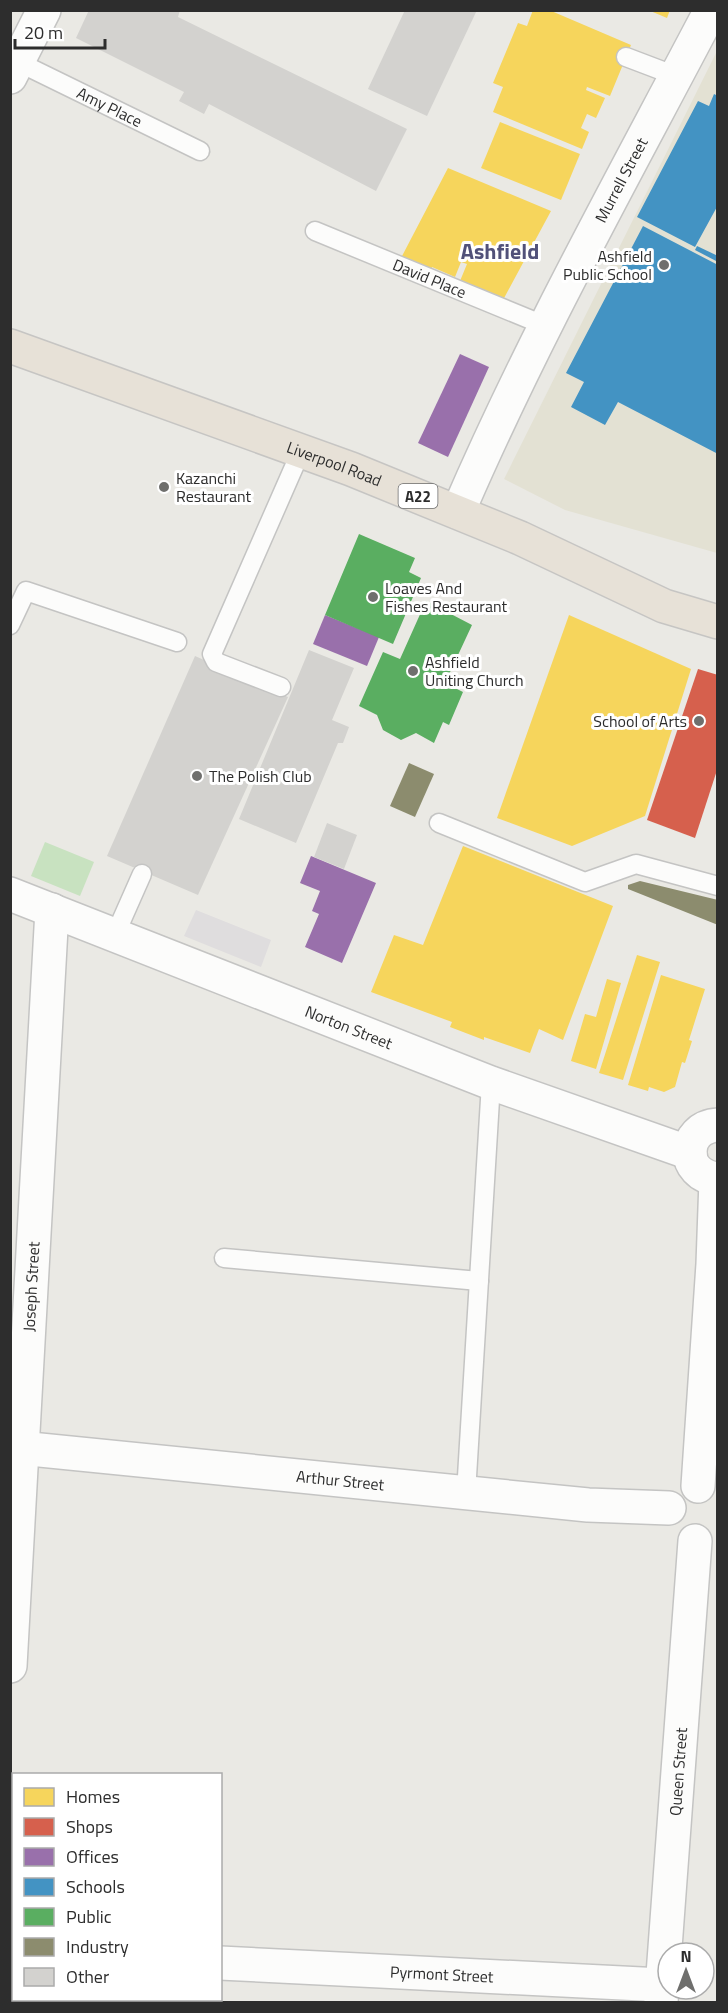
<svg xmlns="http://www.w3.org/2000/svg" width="728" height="2013" viewBox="0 0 728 2013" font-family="'Titillium Web',sans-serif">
  <rect width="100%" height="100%" fill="#eae9e4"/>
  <path fill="#dfddde" d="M196,910L271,940L261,967L184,936Z"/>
  <path fill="#e3e1d3" d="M717,51V553L565,510L504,479Z"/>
  <path fill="#c8e2c0" d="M45,842L94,862L80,896L31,876Z"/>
  <g fill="#f6d55c">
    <path d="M533,10H549L631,45L610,96L587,87L586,90L605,98L596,118L587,114L581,128L589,132L582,149L493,112L503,87L493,83L518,23L527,26Z"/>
    <path d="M648,10H670L667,18Z"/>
    <path d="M500,122L580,154L561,200L481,168Z"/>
    <path d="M448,168L551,211L503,300L460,281L467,264L461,262L455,277L432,267L431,271L401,258Z"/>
    <path d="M569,615L691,669L645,816L572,846L497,818Z"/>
    <path d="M463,846L613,906L563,1040L539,1029L530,1053L484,1037V1040L450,1027L452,1022L371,992L394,935L423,945Z"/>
    <path d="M637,955L660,962L623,1080L599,1073Z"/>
    <path d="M661,975L705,989L689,1040L692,1041L685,1063L682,1062L675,1087L664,1092L649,1087L648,1091L628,1085Z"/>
    <path d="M607,979L621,983L596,1069L571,1061L585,1014L596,1017Z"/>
  </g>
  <path fill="#d6604d" d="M698,669L718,675V767L695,838L647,820Z"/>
  <g fill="#9970ab">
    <path d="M460,354L489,367L448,457L418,443Z"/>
    <path d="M325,615L379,637L367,666L313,644Z"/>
    <path d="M311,856L376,883L342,963L305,947L319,914L312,911L320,891L300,883Z"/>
  </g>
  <g fill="#4393c3">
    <path d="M714,94L718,96V205L695,247L637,217L698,101L709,106Z"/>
    <path d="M643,226L718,265V454L618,402L605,425L571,407L584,382L566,373Z"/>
    <path d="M697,246L718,256V262L695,250Z"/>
  </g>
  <g fill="#5aae61">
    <path d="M359,534L415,558L409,572L421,578L393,644L325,615Z"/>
    <path d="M426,601L472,625L445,683L463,692L449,725L443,722L434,743L416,733L401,740L383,730L377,715L359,706L383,652L400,659Z"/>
  </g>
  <g fill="#8c8c6e">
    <path d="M409,763L434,774L415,817L390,806Z"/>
    <path d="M640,881L718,900V925L628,889V885Z"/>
  </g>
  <g fill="#d3d2cf">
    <path d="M89,10H180L178,17L407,129L376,191L209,104L204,114L179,101L184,92L76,38Z"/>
    <path d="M405,10H477L427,116L368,89Z"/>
    <path d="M309,650L354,668L332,720L349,727L343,743H338L296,843L239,819Z"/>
    <path d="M195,656L288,697L198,895L107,856Z"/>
    <path d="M327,823L357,835L344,869L314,857Z"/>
  </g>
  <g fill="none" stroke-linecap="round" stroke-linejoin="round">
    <g stroke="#c4c4c3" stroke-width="21">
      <g id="lane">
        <path d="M626,57L676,76"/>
        <path id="s1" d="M18,62L200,151"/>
        <path id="s2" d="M315,231L546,326"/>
        <path d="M10,625L26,591L177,642"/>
        <path d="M281,687L216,662L212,654L301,451"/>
        <path d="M439,823L585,882L636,864L718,886"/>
        <path d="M115,935L142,874"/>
        <path d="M224,1258L479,1281"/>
        <path d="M466,1493L491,1083"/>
      </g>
    </g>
    <g stroke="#c4c4c3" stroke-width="36">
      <g id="street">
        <path id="s3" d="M458,512C532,340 624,176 711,10"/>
        <path id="s4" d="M10,1447L588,1505L669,1508"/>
        <path d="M698,1486L713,1264L716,1180"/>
        <path id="s5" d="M10,1666L52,910"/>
        <path id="s6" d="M220,1963L662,1985"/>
        <path id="s7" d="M661,2002L695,1541"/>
      </g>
    </g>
    <g stroke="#c4c4c3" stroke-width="36">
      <g id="secondary">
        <path d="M10,77L44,10"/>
        <path id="s8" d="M10,894L491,1083L690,1153"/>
        <path d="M718,1125C681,1127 680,1176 718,1179"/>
      </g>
    </g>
    <g stroke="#c6c5c3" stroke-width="36">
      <g id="highway">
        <path id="s9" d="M10,346L351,469L520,538L664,606L718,622"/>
      </g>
    </g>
    <use href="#lane" stroke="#fcfcfb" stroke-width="18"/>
    <use href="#street" stroke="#fcfcfb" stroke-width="33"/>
    <use href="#secondary" stroke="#fcfcfb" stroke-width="33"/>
    <use href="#highway" stroke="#e7e1d7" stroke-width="33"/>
  </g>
  <g fill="#6f6f6d" stroke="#fff" stroke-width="2">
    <circle cx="664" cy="265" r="6"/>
    <circle cx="164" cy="487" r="6"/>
    <circle cx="373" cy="597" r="6"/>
    <circle cx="413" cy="671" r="6"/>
    <circle cx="699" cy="721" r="6"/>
    <circle cx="197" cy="776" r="6"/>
  </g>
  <g text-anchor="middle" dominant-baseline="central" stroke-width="6" stroke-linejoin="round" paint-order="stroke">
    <rect fill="#fff" stroke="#6c6c6c" stroke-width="1.5" x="398.5" y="484" width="39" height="24" rx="4.5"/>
    <g font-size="15" font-weight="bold" fill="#2d2d2d">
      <text x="418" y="496">A22</text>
    </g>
    <g font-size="16" fill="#2d2d2d" stroke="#fff">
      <text stroke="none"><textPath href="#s1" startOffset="102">Amy Place</textPath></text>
      <text stroke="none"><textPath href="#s3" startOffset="370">Murrell Street</textPath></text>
      <text stroke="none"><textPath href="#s2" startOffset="124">David Place</textPath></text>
      <text stroke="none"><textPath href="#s9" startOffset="345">Liverpool Road</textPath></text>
      <text stroke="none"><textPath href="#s8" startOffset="364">Norton Street</textPath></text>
      <text stroke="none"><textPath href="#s5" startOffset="380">Joseph Street</textPath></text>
      <text stroke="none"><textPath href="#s4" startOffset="332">Arthur Street</textPath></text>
      <text stroke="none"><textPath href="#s7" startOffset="231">Queen Street</textPath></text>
      <text stroke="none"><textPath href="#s6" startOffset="222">Pyrmont Street</textPath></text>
    </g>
    <g font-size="16" fill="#2d2d2d" stroke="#fff" text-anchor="start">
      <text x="652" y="256" text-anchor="end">Ashfield<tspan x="652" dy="18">Public School</tspan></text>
      <text x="176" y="478">Kazanchi<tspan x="176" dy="18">Restaurant</tspan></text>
      <text x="385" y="588">Loaves And<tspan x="385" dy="18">Fishes Restaurant</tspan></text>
      <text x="425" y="662">Ashfield<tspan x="425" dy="18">Uniting Church</tspan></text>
      <text x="687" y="721" text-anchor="end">School of Arts</text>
      <text x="209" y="776">The Polish Club</text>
    </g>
    <g font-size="22" font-weight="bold" fill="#515179" stroke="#fff">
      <text x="500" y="251">Ashfield</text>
    </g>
  </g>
  <rect width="728" height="2013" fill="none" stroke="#2d2d2d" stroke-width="24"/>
  <rect x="12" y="1773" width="210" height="228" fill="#ffffff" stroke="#ababab" stroke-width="1.5"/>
  <rect x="24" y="1788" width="30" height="18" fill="#f6d55c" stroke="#ababab" stroke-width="1.5"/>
  <text x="66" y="1803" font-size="18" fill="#2d2d2d">Homes</text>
  <rect x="24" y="1818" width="30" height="18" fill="#d6604d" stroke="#ababab" stroke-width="1.5"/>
  <text x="66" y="1833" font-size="18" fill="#2d2d2d">Shops</text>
  <rect x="24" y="1848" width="30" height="18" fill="#9970ab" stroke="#ababab" stroke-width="1.5"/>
  <text x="66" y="1863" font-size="18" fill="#2d2d2d">Offices</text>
  <rect x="24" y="1878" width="30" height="18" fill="#4393c3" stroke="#ababab" stroke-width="1.5"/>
  <text x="66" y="1893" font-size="18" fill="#2d2d2d">Schools</text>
  <rect x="24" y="1908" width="30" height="18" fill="#5aae61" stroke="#ababab" stroke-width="1.5"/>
  <text x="66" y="1923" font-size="18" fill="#2d2d2d">Public</text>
  <rect x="24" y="1938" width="30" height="18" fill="#8c8c6e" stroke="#ababab" stroke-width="1.5"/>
  <text x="66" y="1953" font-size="18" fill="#2d2d2d">Industry</text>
  <rect x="24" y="1968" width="30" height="18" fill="#d3d2cf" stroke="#ababab" stroke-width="1.5"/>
  <text x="66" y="1983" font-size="18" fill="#2d2d2d">Other</text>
  <g transform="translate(686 1971)"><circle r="28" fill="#ffffff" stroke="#ababab" stroke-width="1.5"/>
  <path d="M0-4.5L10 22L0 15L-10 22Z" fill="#6f6f6d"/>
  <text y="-9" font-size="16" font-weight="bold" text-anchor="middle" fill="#2d2d2d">N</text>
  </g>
  <path d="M15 39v9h90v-9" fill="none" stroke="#2d2d2d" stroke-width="3"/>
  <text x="24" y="39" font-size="18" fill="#2d2d2d" stroke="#ffffff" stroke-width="4.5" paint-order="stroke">20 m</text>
</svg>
